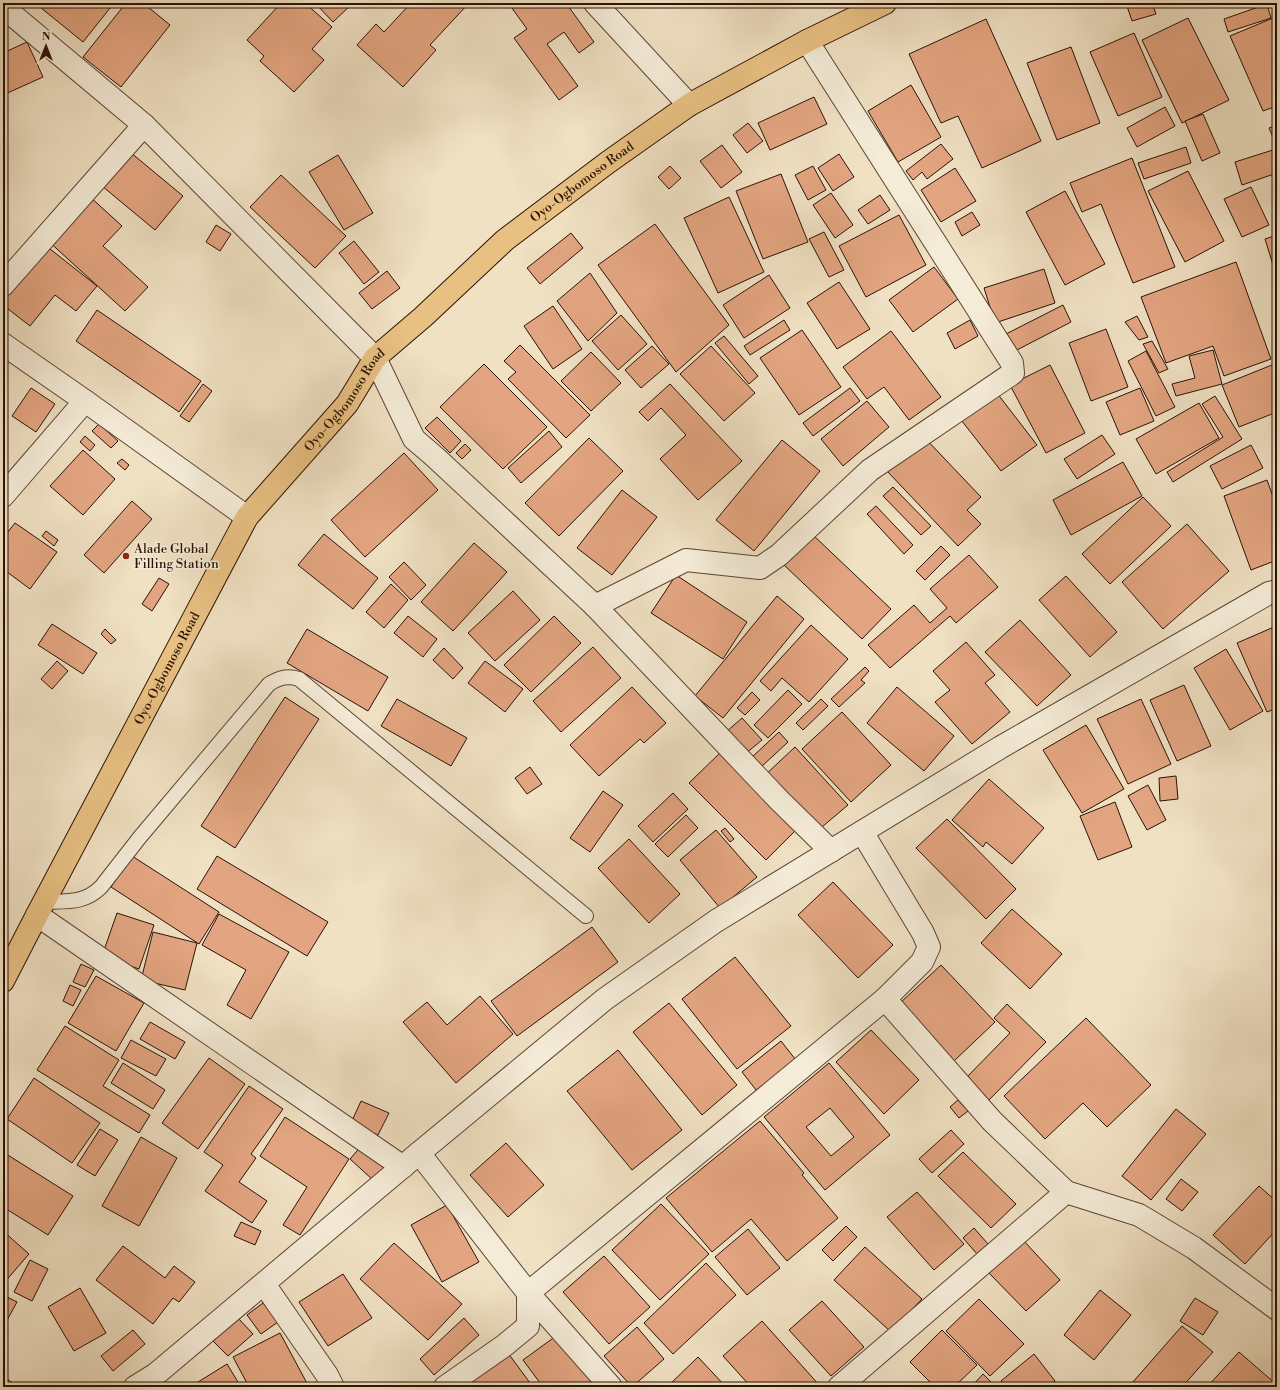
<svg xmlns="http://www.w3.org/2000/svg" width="1280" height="1390" viewBox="0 0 1280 1390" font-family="'Libre Bodoni',serif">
  <rect width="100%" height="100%" fill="#f0e1c3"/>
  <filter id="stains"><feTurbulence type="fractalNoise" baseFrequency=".005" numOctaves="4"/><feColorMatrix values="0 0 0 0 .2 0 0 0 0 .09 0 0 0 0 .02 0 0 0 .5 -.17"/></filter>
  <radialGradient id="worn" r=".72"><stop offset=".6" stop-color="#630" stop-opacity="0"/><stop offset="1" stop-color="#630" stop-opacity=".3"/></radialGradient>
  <g fill="#e3a581" stroke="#2b1107" fill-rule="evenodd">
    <path d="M35,3H114L83,42Z"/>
    <path d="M126,3H143L170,25L121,87L83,57Z"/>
    <path d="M281,3H305L332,27L312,49L324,60L294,92L260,61L264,56L247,40Z"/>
    <path d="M315,3H353L333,22Z"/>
    <path d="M411,3H469L430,45L436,50L403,87L357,45L376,24L384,32Z"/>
    <path d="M511,3H566L594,42L579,53L564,32L547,44L578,86L559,100L514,38L527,29L509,4Z"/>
    <path d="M1126,3H1152L1156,14L1132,21Z"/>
    <path d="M1267,4L1271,18L1228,32L1224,19Z"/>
    <path d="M1188,18L1229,100L1182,123L1142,40Z"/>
    <path d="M1273,18L1277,27V106L1263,111L1230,36Z"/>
    <path d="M986,19L1041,141L982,168L958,116L941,123L909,54Z"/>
    <path d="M1134,33L1162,97L1118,116L1090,52Z"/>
    <path d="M27,42L43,77L3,95V53Z"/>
    <path d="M1071,47L1100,123L1057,140L1027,63Z"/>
    <path d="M911,85L941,137L898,162L868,111Z"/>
    <path d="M814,97L827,124L770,150L758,123Z"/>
    <path d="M1165,107L1175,126L1137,147L1127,128Z"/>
    <path d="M1203,114L1220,153L1202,161L1185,121Z"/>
    <path d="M748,123L763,141L747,153L733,135Z"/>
    <path d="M1277,125V147L1269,128Z"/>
    <path d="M941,144L953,159L927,179L922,172L913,180L906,171Z"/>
    <path d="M722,145L742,172L721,188L700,161Z"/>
    <path d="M1186,147L1191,163L1144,179L1138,163Z"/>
    <path d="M1276,149L1277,173L1242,185L1235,162Z"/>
    <path d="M130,152L183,196L155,230L102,186Z"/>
    <path d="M839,154L854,177L833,191L818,168Z"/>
    <path d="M338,155L373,213L344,230L309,172Z"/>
    <path d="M1132,158L1175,267L1133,283L1101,204L1082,212L1070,183Z"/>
    <path d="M670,166L681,178L669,189L658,177Z"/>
    <path d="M813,166L826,190L808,200L795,175Z"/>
    <path d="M955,168L976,201L941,222L921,190Z"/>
    <path d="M1188,171L1224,241L1185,262L1148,191Z"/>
    <path d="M781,174L808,242L763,259L736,191Z"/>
    <path d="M281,175L346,236L315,268L250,207Z"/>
    <path d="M1251,187L1269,225L1242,237L1224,199Z"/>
    <path d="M1065,191L1105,264L1065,285L1026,212Z"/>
    <path d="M831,193L853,225L835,238L813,205Z"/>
    <path d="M88,195L122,226L103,246L148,287L125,311L46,239Z"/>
    <path d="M880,195L890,210L868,224L858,210Z"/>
    <path d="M729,197L764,272L718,293L684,218Z"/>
    <path d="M972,212L980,225L962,236L955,222Z"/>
    <path d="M899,215L926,265L866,297L839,246Z"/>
    <path d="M655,224L729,325L676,372L598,265Z"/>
    <path d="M216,225L231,234L220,251L206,242Z"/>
    <path d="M824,232L844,270L829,277L809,239Z"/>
    <path d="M571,233L583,248L540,284L527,268Z"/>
    <path d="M1277,235V278L1265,239Z"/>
    <path d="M354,241L379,272L364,284L339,253Z"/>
    <path d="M45,245L97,286L76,311L55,295L30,326L3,305V297Z"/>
    <path d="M1236,262L1271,359L1224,376L1213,346L1166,363L1141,297Z"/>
    <path d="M934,267L958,299L913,332L889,300Z"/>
    <path d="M1044,269L1055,303L995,323L984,288Z"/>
    <path d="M387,271L400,288L372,309L359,293Z"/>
    <path d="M590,273L617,313L588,341L557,301Z"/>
    <path d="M769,275L790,308L744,338L723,305Z"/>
    <path d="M839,282L870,329L837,349L807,303Z"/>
    <path d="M1063,305L1071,322L1015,351L1006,334Z"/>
    <path d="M553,306L582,349L553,369L524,326Z"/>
    <path d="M97,310L201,381L179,412L76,341Z"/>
    <path d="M621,315L647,344L618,370L592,341Z"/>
    <path d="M1137,316L1148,337L1139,340L1125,322Z"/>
    <path d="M784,320L790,330L750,355L744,346Z"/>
    <path d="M970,320L978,336L955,349L947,333Z"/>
    <path d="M1106,329L1128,387L1091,401L1069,343Z"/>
    <path d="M802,330L841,387L799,415L760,358Z"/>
    <path d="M891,331L941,397L909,420L884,387L867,399L843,367Z"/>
    <path d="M724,336L758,376L749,384L715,343Z"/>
    <path d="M1152,341L1168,369L1159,373L1143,344Z"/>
    <path d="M520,345L590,415L566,438L508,379L516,372L504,361Z"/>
    <path d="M652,346L669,364L641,388L625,370Z"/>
    <path d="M711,346L755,393L724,421L680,374Z"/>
    <path d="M1213,350L1222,384L1176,396L1172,384L1195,378L1189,356Z"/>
    <path d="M1146,351L1175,407L1156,416L1128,361Z"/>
    <path d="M591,352L621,383L591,411L561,381Z"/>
    <path d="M1277,363V412L1239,427L1222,385Z"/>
    <path d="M484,364L547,427L503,469L440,407Z"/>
    <path d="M1050,365L1085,433L1046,453L1010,385Z"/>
    <path d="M203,384L212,391L189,422L180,416Z"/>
    <path d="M670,384L742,461L698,500L660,459L686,435L661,408L648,421L639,412Z"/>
    <path d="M31,388L55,404L36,432L12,416Z"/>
    <path d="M850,388L860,401L813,436L803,423Z"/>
    <path d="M993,388L1037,445L1001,471L958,416Z"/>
    <path d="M1140,388L1154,421L1120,435L1106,402Z"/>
    <path d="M1215,396L1242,439L1173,482L1167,472L1223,437L1202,404Z"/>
    <path d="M867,401L889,427L843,466L821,439Z"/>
    <path d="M1199,403L1219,438L1156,474L1136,439Z"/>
    <path d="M437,417L461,441L450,453L425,428Z"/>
    <path d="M99,424L118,441L111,448L92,431Z"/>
    <path d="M549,431L562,447L521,483L508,468Z"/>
    <path d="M1102,435L1115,454L1077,479L1064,459Z"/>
    <path d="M85,436L95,445L90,451L80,442Z"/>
    <path d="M923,436L981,497L967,510L981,524L958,546L887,471Z"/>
    <path d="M589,438L623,471L559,536L525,503Z"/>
    <path d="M782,440L820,471L754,551L716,520Z"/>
    <path d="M465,444L471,450L462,459L456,453Z"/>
    <path d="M1251,445L1263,468L1222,489L1210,466Z"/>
    <path d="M83,450L115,479L83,515L50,486Z"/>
    <path d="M404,453L438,490L365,557L331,520Z"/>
    <path d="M122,459L129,465L125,470L117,463Z"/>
    <path d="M1123,462L1142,496L1071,535L1053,500Z"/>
    <path d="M1267,480L1277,508V560L1251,570L1224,496Z"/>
    <path d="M893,487L931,526L921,535L883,496Z"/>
    <path d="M622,490L657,517L612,575L577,548Z"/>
    <path d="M1143,497L1171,526L1110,584L1082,554Z"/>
    <path d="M132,501L152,519L104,573L84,555Z"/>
    <path d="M876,506L913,545L904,554L867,514Z"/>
    <path d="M15,523L57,552L30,589L3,569V538Z"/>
    <path d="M1187,524L1229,571L1163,629L1122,582Z"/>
    <path d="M46,531L58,540L54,546L42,536Z"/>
    <path d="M324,534L378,578L353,609L298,565Z"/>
    <path d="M813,535L891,609L862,639L784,565Z"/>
    <path d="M474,543L507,572L453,631L421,602Z"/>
    <path d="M941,546L950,555L925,580L916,571Z"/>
    <path d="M969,555L998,587L956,623L950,616L890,668L868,645L914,605L930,623L947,608L930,589Z"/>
    <path d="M404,562L426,585L411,600L389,577Z"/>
    <path d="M676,575L747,622L723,659L651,613Z"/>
    <path d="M1066,576L1117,632L1090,657L1039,600Z"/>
    <path d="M159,578L169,584L152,611L142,604Z"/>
    <path d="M391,584L408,600L384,628L366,612Z"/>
    <path d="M513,591L540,620L495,661L468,633Z"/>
    <path d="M777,596L804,619L723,718L695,696Z"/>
    <path d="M408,616L437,639L423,657L394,633Z"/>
    <path d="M554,616L581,643L531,692L504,665Z"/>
    <path d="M1020,620L1071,675L1037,706L985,652Z"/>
    <path d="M52,624L97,653L83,674L38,645Z"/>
    <path d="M811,625L848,659L809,702L782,678L771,691L760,681Z"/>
    <path d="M1274,627L1277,634V708L1267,712L1237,643Z"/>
    <path d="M105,629L116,640L111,644L101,634Z"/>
    <path d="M307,629L388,677L368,711L287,663Z"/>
    <path d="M966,642L995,675L985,683L1010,712L972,744L935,702L950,690L933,671Z"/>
    <path d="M593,647L621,678L561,732L533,701Z"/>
    <path d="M444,648L463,668L453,679L433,660Z"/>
    <path d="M1226,649L1263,711L1230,730L1194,668Z"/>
    <path d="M57,661L68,671L52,689L41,679Z"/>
    <path d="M485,661L523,689L505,712L468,683Z"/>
    <path d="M865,667L869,671L861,680L865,683L839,707L831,699Z"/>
    <path d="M1184,685L1211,746L1177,761L1150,700Z"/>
    <path d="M632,687L666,723L644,743L640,739L599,776L570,745Z"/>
    <path d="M897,687L954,736L924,771L867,723Z"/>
    <path d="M788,690L802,704L768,738L754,725Z"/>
    <path d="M752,692L760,700L745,715L737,708Z"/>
    <path d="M285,697L319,719L235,848L201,826Z"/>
    <path d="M397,699L467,738L451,766L381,726Z"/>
    <path d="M821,699L828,706L803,730L796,723Z"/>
    <path d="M1141,699L1171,764L1128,784L1097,719Z"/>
    <path d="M842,712L891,765L851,802L802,749Z"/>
    <path d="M742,718L762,740L745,754L726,732Z"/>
    <path d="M1086,725L1124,789L1082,813L1043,750Z"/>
    <path d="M779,732L788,742L760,768L751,758Z"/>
    <path d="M795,747L848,805L816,832L763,777Z"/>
    <path d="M723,750L800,826L766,860L689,783Z"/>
    <path d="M530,767L542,784L527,794L515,778Z"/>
    <path d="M1176,776L1178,799L1160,801L1159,778Z"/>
    <path d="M989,779L1044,828L1012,864L986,842L983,847L952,820Z"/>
    <path d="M1148,785L1166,820L1147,830L1128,796Z"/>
    <path d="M603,791L623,805L590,852L570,838Z"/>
    <path d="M673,793L688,809L653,842L638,826Z"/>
    <path d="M1115,802L1132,847L1098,860L1080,816Z"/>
    <path d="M686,815L698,828L668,857L655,844Z"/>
    <path d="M947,819L1016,889L986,919L916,848Z"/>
    <path d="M725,828L734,839L730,842L721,831Z"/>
    <path d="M716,830L757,877L720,908L680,860Z"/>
    <path d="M629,839L680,894L649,923L598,868Z"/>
    <path d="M132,856L219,912L199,944L111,887Z"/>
    <path d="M217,856L328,922L307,956L197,889Z"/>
    <path d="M833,882L893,945L858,978L798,915Z"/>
    <path d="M1012,909L1062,954L1030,989L981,943Z"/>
    <path d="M117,913L154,925L139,969L102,956Z"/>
    <path d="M219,914L289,952L251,1019L227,1005L246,970L202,945Z"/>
    <path d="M592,927L618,962L517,1036L491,1001Z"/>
    <path d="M153,932L197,943L185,990L141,980Z"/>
    <path d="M735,957L791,1026L737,1069L682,999Z"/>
    <path d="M81,964L94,970L85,987L73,982Z"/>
    <path d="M941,965L995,1022L954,1061L899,1004Z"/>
    <path d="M96,976L144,1003L116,1051L68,1023Z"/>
    <path d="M70,985L81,990L73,1006L63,1001Z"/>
    <path d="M480,996L513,1034L456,1083L403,1022L427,1002L447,1025Z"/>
    <path d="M669,1003L737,1085L702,1115L633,1032Z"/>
    <path d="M1007,1004L1046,1042L986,1103L963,1081L1010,1033L994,1018Z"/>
    <path d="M1086,1018L1151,1085L1107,1127L1083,1103L1045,1139L1004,1096Z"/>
    <path d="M150,1022L185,1042L175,1059L140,1039Z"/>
    <path d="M65,1026L119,1060L103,1086L150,1115L139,1133L37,1070Z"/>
    <path d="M871,1030L919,1080L884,1114L836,1062Z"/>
    <path d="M131,1040L166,1059L156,1076L121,1058Z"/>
    <path d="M781,1041L799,1064L760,1095L742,1072Z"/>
    <path d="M618,1050L682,1130L632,1170L567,1091Z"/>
    <path d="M209,1058L245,1084L198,1149L162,1123Z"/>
    <path d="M123,1063L165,1090L153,1109L111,1083Z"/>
    <path d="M829,1063L890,1135L825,1190L764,1117ZM830,1108L854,1137L831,1156L806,1127Z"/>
    <path d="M34,1078L100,1123L72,1163L7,1119Z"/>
    <path d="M249,1086L283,1109L251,1154L256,1158L239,1182L267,1201L252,1223L205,1191L223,1165L204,1152Z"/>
    <path d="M958,1100L968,1111L959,1118L950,1107Z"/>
    <path d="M361,1101L389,1113L378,1135L351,1123Z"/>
    <path d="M1176,1109L1206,1134L1151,1200L1122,1176Z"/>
    <path d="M285,1117L349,1159L300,1235L283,1225L307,1187L260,1156Z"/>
    <path d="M760,1121L804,1173L802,1175L838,1218L787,1261L751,1219L712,1252L666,1198Z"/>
    <path d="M100,1129L118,1140L95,1176L77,1165Z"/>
    <path d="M951,1130L964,1144L932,1173L919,1159Z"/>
    <path d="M141,1137L177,1158L139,1226L102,1206Z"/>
    <path d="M506,1143L544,1185L508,1217L470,1175Z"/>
    <path d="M363,1144L387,1166L373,1180L350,1159Z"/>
    <path d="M3,1152L73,1196L48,1235L3,1207Z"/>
    <path d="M963,1152L1016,1204L991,1228L938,1176Z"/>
    <path d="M1181,1179L1198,1192L1182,1211L1166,1199Z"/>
    <path d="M1259,1186L1277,1202V1229L1245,1264L1213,1235Z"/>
    <path d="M917,1192L964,1244L934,1270L887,1217Z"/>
    <path d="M661,1204L709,1254L660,1300L612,1250Z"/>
    <path d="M447,1205L479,1262L442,1282L411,1225Z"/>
    <path d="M241,1222L261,1231L255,1245L234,1236Z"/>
    <path d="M846,1226L857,1237L833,1261L822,1250Z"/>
    <path d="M974,1228L988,1244L977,1254L963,1238Z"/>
    <path d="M748,1229L780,1268L747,1295L715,1257Z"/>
    <path d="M3,1231L29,1254L3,1284Z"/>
    <path d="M1023,1240L1060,1280L1026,1311L988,1272Z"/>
    <path d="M394,1243L462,1304L428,1340L360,1279Z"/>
    <path d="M123,1246L165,1278L174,1266L195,1282L179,1302L173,1298L153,1324L96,1280Z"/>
    <path d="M865,1247L922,1299L891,1332L834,1280Z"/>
    <path d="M604,1256L650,1307L609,1344L563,1292Z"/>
    <path d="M30,1260L48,1269L32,1301L14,1292Z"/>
    <path d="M706,1263L736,1295L673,1354L644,1323Z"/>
    <path d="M1277,1268V1278L1272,1274Z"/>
    <path d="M343,1274L372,1318L328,1346L299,1302Z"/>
    <path d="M80,1288L106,1333L74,1351L48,1307Z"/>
    <path d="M1100,1290L1131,1315L1094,1360L1064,1335Z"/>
    <path d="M3,1295L17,1302L5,1324L3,1323Z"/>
    <path d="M1195,1298L1218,1312L1203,1335L1180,1321Z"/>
    <path d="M979,1299L1024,1344L990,1376L946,1331Z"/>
    <path d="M822,1301L864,1347L831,1376L789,1330Z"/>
    <path d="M263,1303L278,1322L261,1334L247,1315Z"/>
    <path d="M238,1318L253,1334L228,1356L213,1341Z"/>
    <path d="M464,1318L479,1335L434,1375L420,1359Z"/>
    <path d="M762,1321L820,1386L819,1387H751L723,1356Z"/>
    <path d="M1182,1326L1213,1352L1182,1387H1136L1132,1383Z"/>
    <path d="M637,1327L664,1359L632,1387L604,1356Z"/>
    <path d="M133,1330L145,1344L113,1371L101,1356Z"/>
    <path d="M942,1330L977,1365L954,1387H935L910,1362Z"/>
    <path d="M280,1333L309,1387H249L233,1357Z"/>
    <path d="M556,1336L595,1387H543L523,1360Z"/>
    <path d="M1239,1352L1277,1385L1275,1387H1207Z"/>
    <path d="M508,1353L533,1387H461Z"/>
    <path d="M1034,1354L1055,1381L1047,1387H1005L1001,1381Z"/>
    <path d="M698,1357L726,1387H667Z"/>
    <path d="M227,1364L241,1387H190Z"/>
    <path d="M983,1374L996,1387H971Z"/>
    <path d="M3,1376L18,1387H3Z"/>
  </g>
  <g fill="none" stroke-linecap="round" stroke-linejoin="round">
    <g stroke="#5c4536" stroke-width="16">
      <path id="service" d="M44,902C66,901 84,904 101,887L140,837L269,684C279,678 287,675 299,679L586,916"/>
    </g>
    <g stroke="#5c4536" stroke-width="24">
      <g id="minor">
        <path d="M595,3L689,105"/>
        <path d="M3,7L144,125L375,358L414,439L435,457L595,606L779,800L831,851"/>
        <path d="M3,285L144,125"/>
        <path d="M3,344L85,401L247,517"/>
        <path d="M3,496L85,401"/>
        <path d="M595,606L686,560L760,568L779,555L870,470L1013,373L1012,363L807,41"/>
        <path d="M37,915L403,1167"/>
        <path d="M885,999L992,1121L1066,1192L1139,1215L1194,1248L1277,1309"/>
        <path d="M419,1153L528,1293L611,1387"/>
        <path d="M264,1284L327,1375L333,1387"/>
        <path d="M135,1387L156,1374L419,1153L605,999L716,921L1001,747L1269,593L1277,591"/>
        <path d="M445,1387L505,1345L528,1326V1293L885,999L922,962L929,947L923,933L862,832"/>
        <path d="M839,1387L1066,1192"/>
      </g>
    </g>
    <g stroke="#2b1107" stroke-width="24">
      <g id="trunk">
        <path id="s1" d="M3,981L37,915L247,517L347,404L375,358L423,317L505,240L607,163L689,105L807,41L885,3"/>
      </g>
    </g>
    <use href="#service" stroke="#f5ecd8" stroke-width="14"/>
    <use href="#minor" stroke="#f5ecd8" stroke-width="22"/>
    <use href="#trunk" stroke="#e8c082" stroke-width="22"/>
  </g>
  <circle fill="#8f2418" stroke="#f5ecd8" stroke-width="1.5" cx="126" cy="556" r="4"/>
  <g text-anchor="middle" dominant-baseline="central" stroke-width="3" stroke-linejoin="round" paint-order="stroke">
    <g font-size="13" fill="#2b1107" stroke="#f5ecd8">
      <text stroke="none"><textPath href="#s1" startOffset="1001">Oyo-Ogbomoso Road</textPath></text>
      <text stroke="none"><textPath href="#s1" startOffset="677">Oyo-Ogbomoso Road</textPath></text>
      <text stroke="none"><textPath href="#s1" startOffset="353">Oyo-Ogbomoso Road</textPath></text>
    </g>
    <g font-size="13" fill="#2b1107" stroke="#f5ecd8" text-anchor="start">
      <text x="134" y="549">Alade Global<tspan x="134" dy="15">Filling Station</tspan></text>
    </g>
  </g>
  <rect width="1280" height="1390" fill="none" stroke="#f0e1c3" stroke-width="16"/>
  <rect x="4" y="4" width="1272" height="1382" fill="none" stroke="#2b1107" stroke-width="2"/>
  <rect x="8" y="8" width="1264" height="1374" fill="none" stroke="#2b1107"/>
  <g transform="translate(46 46)" stroke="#f5ecd8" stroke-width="3" paint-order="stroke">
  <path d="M0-3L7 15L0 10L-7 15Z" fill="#2b1107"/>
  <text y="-6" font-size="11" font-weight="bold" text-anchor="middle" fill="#2b1107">N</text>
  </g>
  <rect width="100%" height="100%" filter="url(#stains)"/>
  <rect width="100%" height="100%" fill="url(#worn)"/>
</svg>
